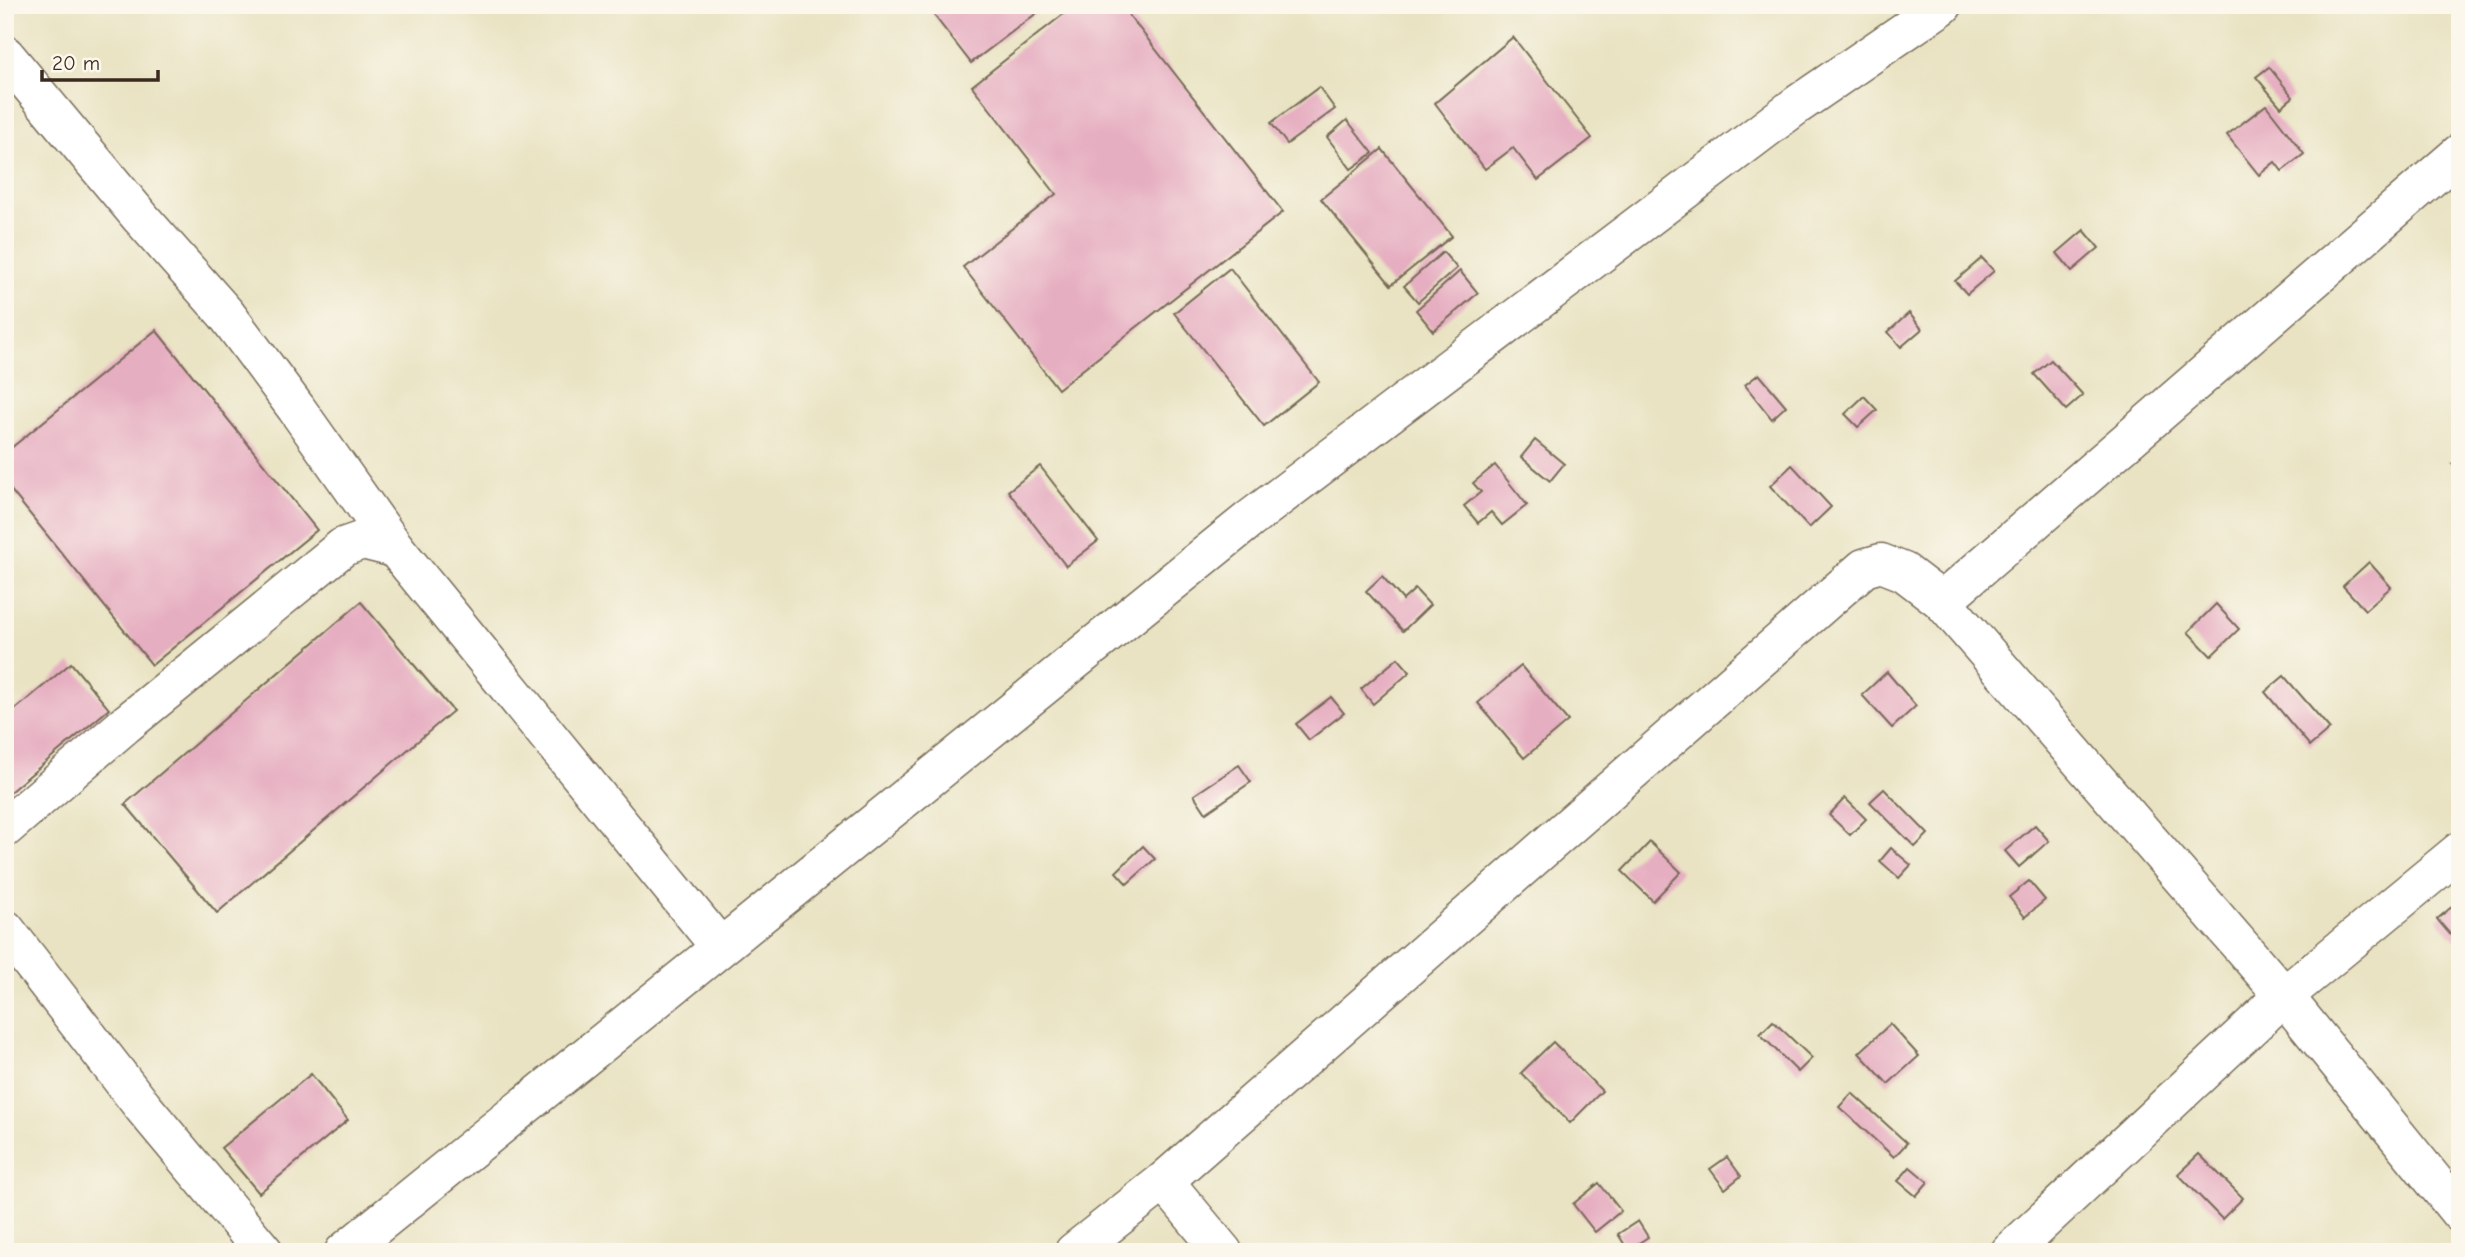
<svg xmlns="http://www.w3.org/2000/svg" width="2465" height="1257" viewBox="0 0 2465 1257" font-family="'Comic Neue',sans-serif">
  <rect width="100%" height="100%" fill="#fbf7ec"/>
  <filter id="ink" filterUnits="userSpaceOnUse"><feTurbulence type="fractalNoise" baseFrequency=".0143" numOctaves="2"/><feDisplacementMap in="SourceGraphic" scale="14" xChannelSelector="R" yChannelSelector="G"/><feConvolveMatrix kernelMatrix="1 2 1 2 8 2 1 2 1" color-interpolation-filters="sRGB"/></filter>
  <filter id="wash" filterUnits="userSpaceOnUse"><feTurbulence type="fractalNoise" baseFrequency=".00686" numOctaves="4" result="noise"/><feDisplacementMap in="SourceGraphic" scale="28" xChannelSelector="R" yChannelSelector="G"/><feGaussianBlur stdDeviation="1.57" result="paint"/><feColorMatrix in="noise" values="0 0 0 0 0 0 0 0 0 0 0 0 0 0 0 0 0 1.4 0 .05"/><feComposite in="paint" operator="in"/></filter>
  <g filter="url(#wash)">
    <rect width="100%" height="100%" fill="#e9e3c3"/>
    <g id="blocks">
      <g fill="#e6aec1">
        <path d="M926,5H1039L1042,9L971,63Z"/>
        <path d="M1075,5H1121L1283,212L1058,389L963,267L1056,194L972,86Z"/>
        <path d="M1513,37L1592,138L1538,180L1513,148L1485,169L1435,103Z"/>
        <path d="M2269,67L2293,97L2281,107L2256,77Z"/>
        <path d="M1319,87L1335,109L1287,144L1271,123Z"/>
        <path d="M2266,105L2304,154L2282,171L2275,162L2259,175L2227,135Z"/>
        <path d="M1347,120L1373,153L1351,169L1327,137Z"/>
        <path d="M1382,149L1452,236L1391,285L1321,199Z"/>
        <path d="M2084,230L2099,248L2072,271L2057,253Z"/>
        <path d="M1443,252L1457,268L1418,302L1404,286Z"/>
        <path d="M1982,258L1994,271L1967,294L1955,281Z"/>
        <path d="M1230,268L1319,382L1264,426L1174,313Z"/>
        <path d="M1460,271L1478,293L1433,331L1416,310Z"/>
        <path d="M1909,313L1922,329L1901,347L1888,332Z"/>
        <path d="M156,330L317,530L152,665L5,483V453Z"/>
        <path d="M2051,360L2083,395L2066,410L2034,374Z"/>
        <path d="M1759,374L1786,406L1772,419L1745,385Z"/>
        <path d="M1864,396L1877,410L1858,427L1845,414Z"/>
        <path d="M1535,440L1564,464L1550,481L1521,457Z"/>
        <path d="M2460,458V473L2452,464Z"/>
        <path d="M1495,465L1527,505L1502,525L1491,512L1478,523L1464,506L1481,492L1473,483Z"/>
        <path d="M1792,465L1831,507L1809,528L1770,486Z"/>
        <path d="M1040,466L1098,541L1066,566L1008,491Z"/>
        <path d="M2369,562L2391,587L2365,610L2343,586Z"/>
        <path d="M1382,576L1403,600L1415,589L1430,605L1403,631L1366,591Z"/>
        <path d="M361,602L453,711L217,913L125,804Z"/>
        <path d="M2216,604L2239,629L2211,656L2188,632Z"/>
        <path d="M1398,658L1410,672L1373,704L1361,689Z"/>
        <path d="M71,663L109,709L5,796V718Z"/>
        <path d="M1521,666L1568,721L1524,758L1478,703Z"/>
        <path d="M1887,672L1916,706L1892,728L1862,695Z"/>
        <path d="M2284,676L2330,729L2310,746L2265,692Z"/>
        <path d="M1331,697L1344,713L1309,740L1296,724Z"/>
        <path d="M1239,765L1251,782L1206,813L1194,795Z"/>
        <path d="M1884,789L1928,834L1915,847L1870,802Z"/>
        <path d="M1845,798L1866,819L1850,835L1829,815Z"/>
        <path d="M2035,825L2049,841L2019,867L2005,851Z"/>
        <path d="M1650,842L1681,872L1653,901L1622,871Z"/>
        <path d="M1143,846L1155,859L1127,884L1116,872Z"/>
        <path d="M1891,848L1911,865L1899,878L1880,861Z"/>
        <path d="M2029,881L2045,900L2025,917L2009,897Z"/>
        <path d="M2460,900V946L2437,919Z"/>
        <path d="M1773,1021L1812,1058L1798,1072L1760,1034Z"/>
        <path d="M1890,1024L1919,1056L1888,1084L1859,1053Z"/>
        <path d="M1553,1042L1602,1091L1570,1123L1521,1073Z"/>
        <path d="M311,1074L348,1120L259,1193L221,1148Z"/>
        <path d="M1852,1093L1907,1143L1894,1157L1839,1107Z"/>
        <path d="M2199,1154L2243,1198L2222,1219L2178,1174Z"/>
        <path d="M1727,1157L1741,1176L1725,1189L1710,1169Z"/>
        <path d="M1910,1167L1928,1182L1916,1196L1898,1181Z"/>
        <path d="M1599,1183L1621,1211L1595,1232L1573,1204Z"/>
        <path d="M1638,1221L1648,1237L1628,1250L1618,1234Z"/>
      </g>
    </g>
  </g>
  <g filter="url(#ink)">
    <use href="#blocks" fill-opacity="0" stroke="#786b58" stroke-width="2"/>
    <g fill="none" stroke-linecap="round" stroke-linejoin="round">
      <g stroke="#786b58" stroke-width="41">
        <g id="minor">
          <path d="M5,55L141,218L226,314L296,408L395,548"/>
          <path d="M1942,601L2460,153"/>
          <path d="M5,828L126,724L343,547L363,540L395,548L720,947"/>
          <path d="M5,929L143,1107L264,1252"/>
          <path d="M1164,1181L1223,1252"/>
          <path d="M344,1252L1249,520L1797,105L1943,5"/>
          <path d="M1074,1252L1164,1181L1864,568L1881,563L1904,572L1942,601L2284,996L2460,1213"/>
          <path d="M2010,1252L2284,996L2460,851"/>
        </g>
      </g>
      <use href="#minor" stroke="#fff" stroke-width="38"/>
    </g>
  </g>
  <rect width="2465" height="1257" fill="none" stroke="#fbf7ec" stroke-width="28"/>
  <path d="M42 70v10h116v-10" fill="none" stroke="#3b2a1e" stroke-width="3.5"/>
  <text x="52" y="70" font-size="21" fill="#3b2a1e" stroke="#fbf7ec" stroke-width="5" paint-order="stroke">20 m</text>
</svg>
